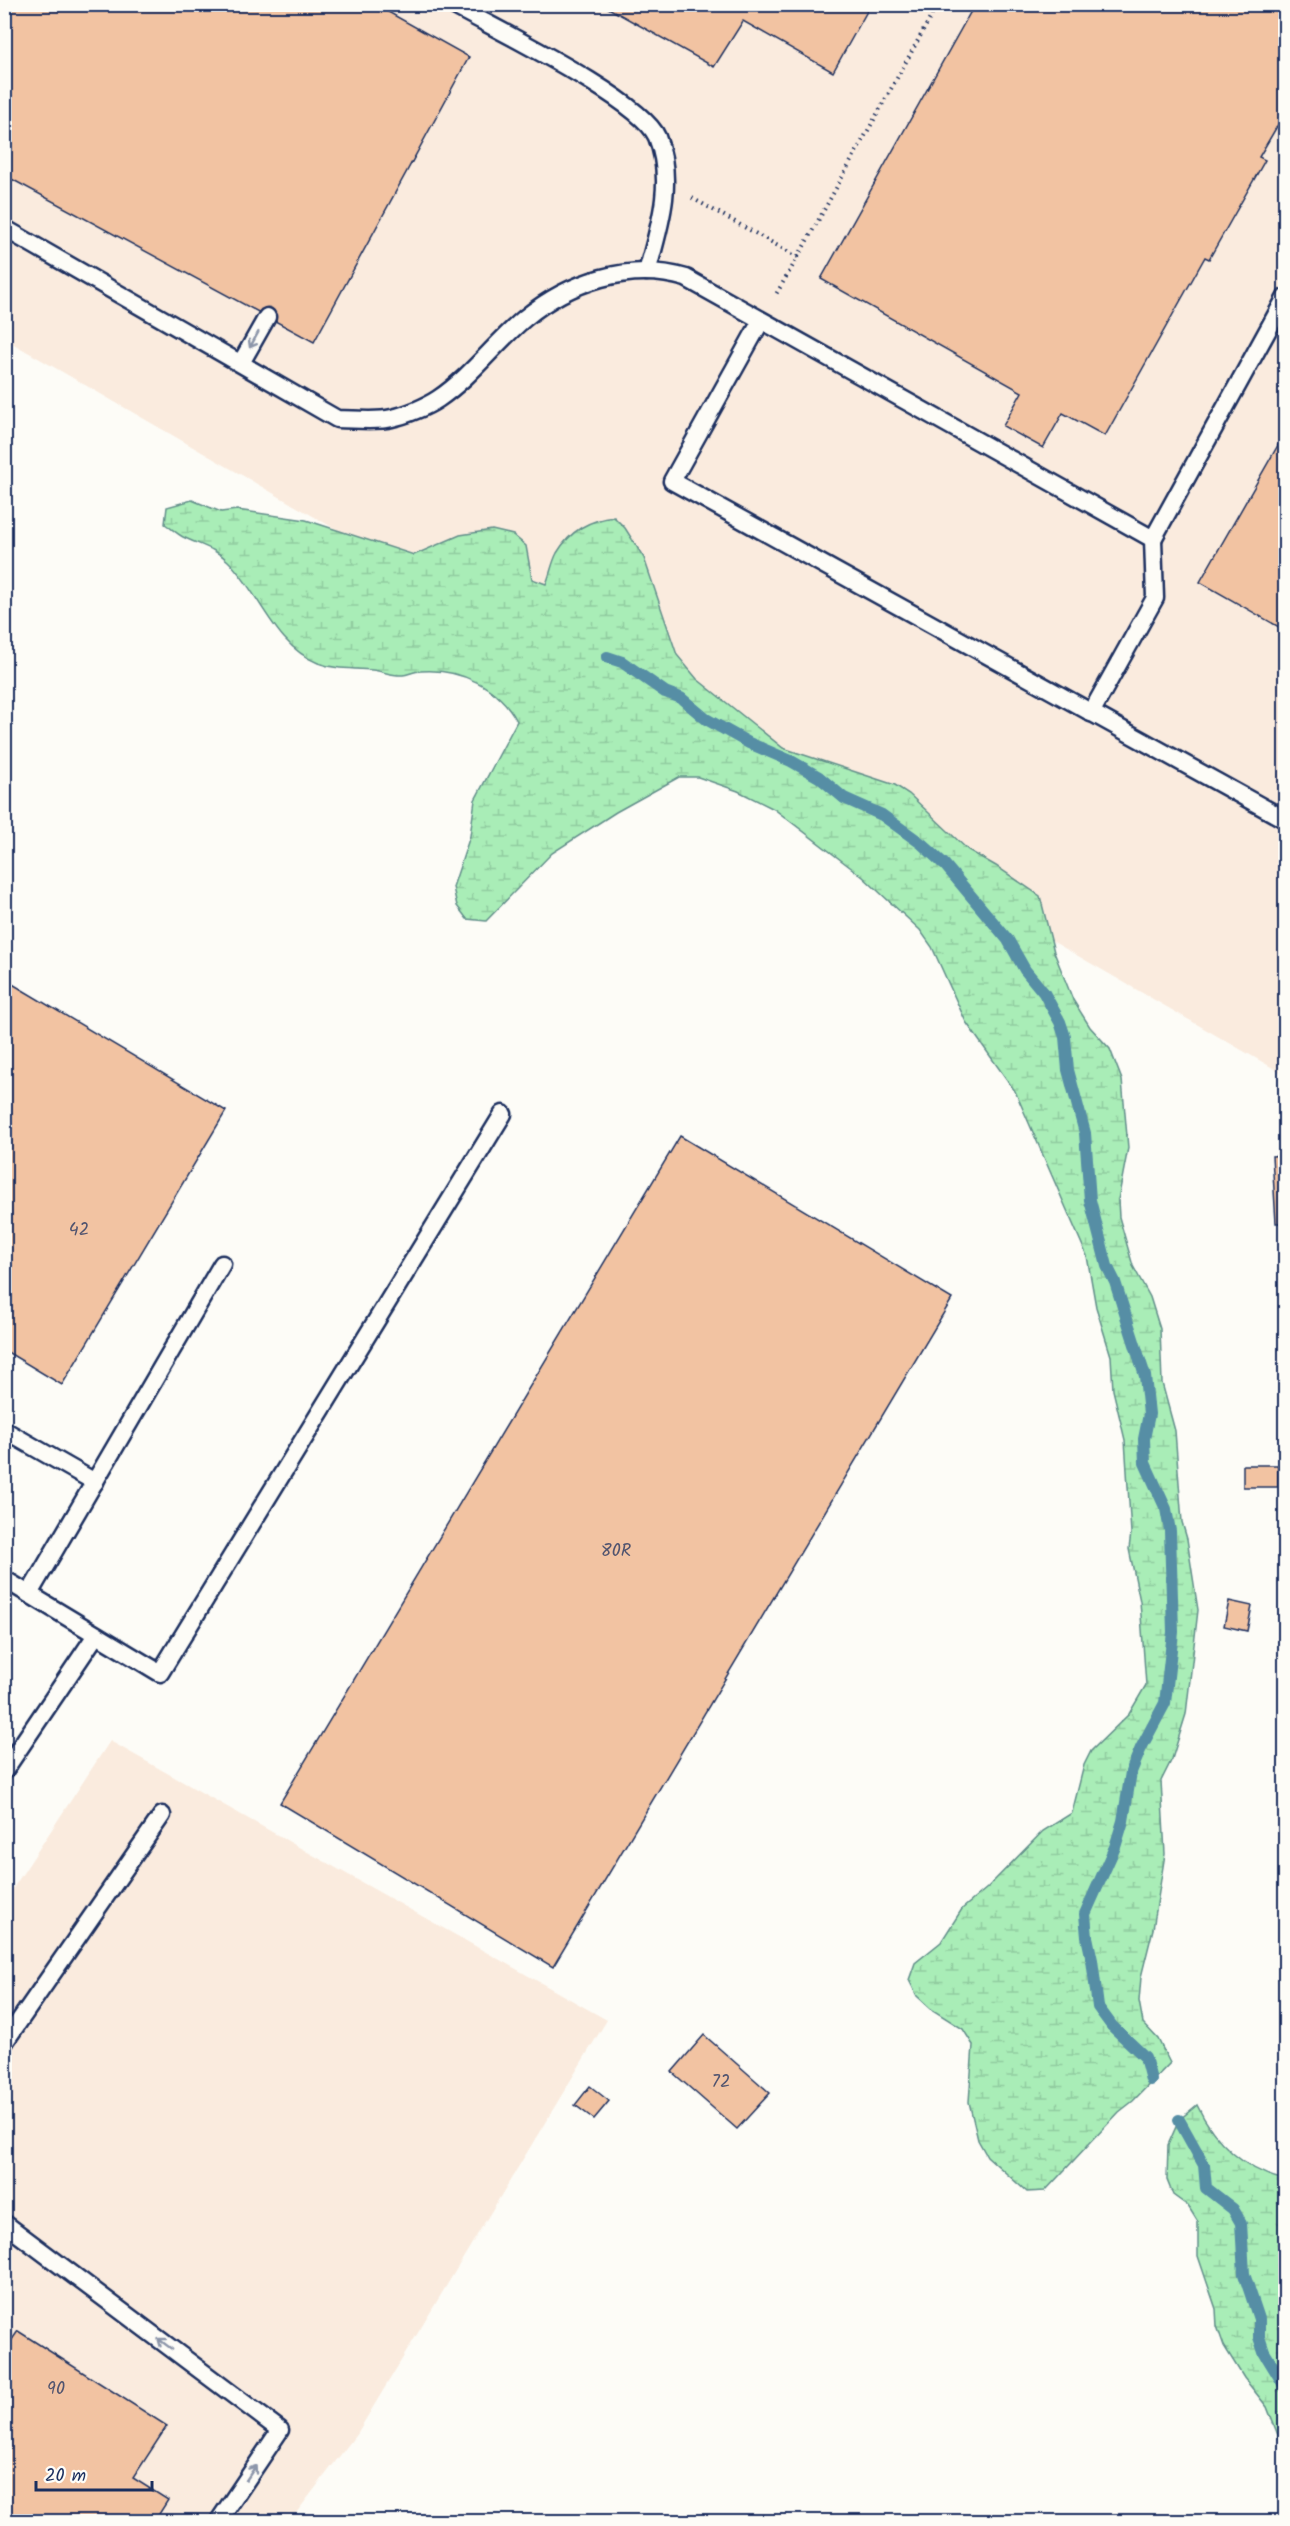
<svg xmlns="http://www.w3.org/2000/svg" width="1290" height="2526" viewBox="0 0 1290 2526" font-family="Kalam,sans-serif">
  <defs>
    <pattern id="wetland-marsh" width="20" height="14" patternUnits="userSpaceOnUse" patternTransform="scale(1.5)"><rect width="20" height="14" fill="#a9edb7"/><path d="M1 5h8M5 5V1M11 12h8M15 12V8" fill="none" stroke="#91cca0"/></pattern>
  </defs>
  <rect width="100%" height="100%" fill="#fdfcf7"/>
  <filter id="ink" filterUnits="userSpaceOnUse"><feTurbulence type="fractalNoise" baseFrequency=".0167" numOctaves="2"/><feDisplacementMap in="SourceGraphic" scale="12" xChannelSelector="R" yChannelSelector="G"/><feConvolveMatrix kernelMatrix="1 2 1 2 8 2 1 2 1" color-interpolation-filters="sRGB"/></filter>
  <g filter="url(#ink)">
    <g fill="#faebde">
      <path d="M5,5H1285V1075L5,339Z"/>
      <path d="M110,1741L607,2020L358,2432L290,2521H5L4,1902Z"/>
    </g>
    <g fill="url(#wetland-marsh)" stroke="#628e8a" stroke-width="1.5">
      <path d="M192,500L221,512L237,510L306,520L414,555L460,535L492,530L513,535L526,546L532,579L546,584C550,575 552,562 557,553C571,530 589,520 614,517L625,528L644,558L677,655L697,679L783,748L895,785L909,794L968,850L996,866L1040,896L1054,952L1073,1000L1090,1027L1110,1049L1122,1080L1128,1148L1118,1200L1119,1217L1133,1266L1150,1297L1160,1329L1162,1383L1175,1431L1182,1522L1187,1539L1198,1610L1186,1714L1172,1759L1161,1781L1165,1854L1153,1929L1141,1977L1139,2001L1143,2023L1158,2039L1170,2063L1133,2101L1119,2112L1045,2191L1027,2192L987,2156L978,2140L969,2102L973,2045L963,2029L931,2009L917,1996L909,1980L915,1963L941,1942L962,1909L987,1888L1043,1831L1072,1813L1084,1765L1091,1751L1129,1714L1146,1685L1140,1601L1129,1549L1131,1533L1125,1440L1113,1390L1111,1356L1096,1307L1087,1256L1015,1091L966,1022L932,947L920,930L863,877L774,809L738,791L698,777H679L616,812L552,853L486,921L467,919L457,906L453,887L470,836L475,800L517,721C499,687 460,668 421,671C415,671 409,674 403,675C393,676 382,671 372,670C353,668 336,670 318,663C274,646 259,591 228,561C215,548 199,545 183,537C177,534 171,528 165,524L167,507Z"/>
      <path d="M1197,2105C1214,2142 1245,2171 1285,2180V2453L1267,2407L1244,2378L1224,2346L1217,2326L1216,2309L1198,2256V2222L1188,2206L1173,2195L1167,2180L1168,2145L1179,2120Z"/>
    </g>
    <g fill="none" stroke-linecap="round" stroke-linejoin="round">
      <g stroke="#568ea5" stroke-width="12">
        <path d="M607,657L622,662L665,692L681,698L706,719L749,743L791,761L819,777L844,798L882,815L922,844L945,865L1008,940L1025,970L1044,993L1060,1022L1065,1037L1068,1070L1085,1133L1090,1200L1107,1266L1115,1282L1145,1376L1149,1414L1144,1439L1145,1463L1166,1509L1170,1531L1173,1632L1165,1703L1141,1748L1131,1772L1123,1821L1115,1847L1085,1914L1087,1937L1092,1960L1098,2007L1112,2026L1145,2057L1151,2080"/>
        <path d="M1179,2120L1204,2165L1206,2188L1233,2209L1241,2223L1244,2274L1259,2319V2337L1264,2352L1286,2388"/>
      </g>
    </g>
    <g fill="#f2c3a2" stroke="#1b2f5e" stroke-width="1.5">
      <path d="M4,4H374L469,57L314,342L4,175Z"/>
      <path d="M601,4H871L833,72L743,21L714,67Z"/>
      <path d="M975,4H1286V111L1259,157L1265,160L1209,259L1205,257L1105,436L1063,413L1043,448L1003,426L1022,392L821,279Z"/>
      <path d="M1285,433H1286V631L1200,582Z"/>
      <path d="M4,979L226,1111L62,1385L4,1350Z"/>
      <path d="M680,1136L952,1299L553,1967L280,1803Z"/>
      <path d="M1286,1155V1223H1276L1272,1156Z"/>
      <rect x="1243" y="1465" width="35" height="22"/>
      <path d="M1229,1601L1252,1606L1247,1631L1224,1626Z"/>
      <path d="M704,2035L770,2093L737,2129L672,2072Z"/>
      <path d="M590,2086L609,2101L594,2119L575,2105Z"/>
      <path d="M18,2331L167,2426L133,2478L168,2500L154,2522H4V2351Z"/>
    </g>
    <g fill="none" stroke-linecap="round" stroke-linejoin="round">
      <g stroke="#1b2f5e" stroke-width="21">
        <g id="lane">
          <path d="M451,4C493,28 641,99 657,137C675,182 659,228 647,272"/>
          <path d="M4,228L337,419C354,419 376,422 392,418C406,415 426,407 438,399C472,376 495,343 525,318C569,282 630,261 686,278L1153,539L1286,297"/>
          <path d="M761,321L672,481L1286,820"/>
          <path d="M241,363L267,317"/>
          <path d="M1091,713L1155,598L1153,539"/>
          <path d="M4,1430L95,1482"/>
          <path d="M4,1579L160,1673L503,1114"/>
          <path d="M29,1594L222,1264"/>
          <path d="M4,1771L96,1635"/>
          <path d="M4,2043L162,1815"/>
          <path d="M4,2223L280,2430L218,2522"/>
        </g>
      </g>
      <g stroke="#1b2f5e" stroke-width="4" stroke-dasharray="1.5 4.5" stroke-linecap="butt">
        <path d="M692,198L798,257L775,296"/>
        <path d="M798,257L938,4"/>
      </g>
      <use href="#lane" stroke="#fdfcf7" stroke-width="16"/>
    </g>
    <defs><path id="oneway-shaft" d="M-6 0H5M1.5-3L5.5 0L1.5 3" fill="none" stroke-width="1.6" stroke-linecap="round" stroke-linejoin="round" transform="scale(1.5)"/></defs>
    <g stroke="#8c96aa">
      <use href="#oneway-shaft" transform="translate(254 340) rotate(119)"/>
      <use href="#oneway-shaft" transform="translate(165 2344) rotate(-143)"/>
      <use href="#oneway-shaft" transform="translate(251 2473) rotate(-56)"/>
    </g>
  </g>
  <g text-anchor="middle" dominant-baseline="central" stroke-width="4.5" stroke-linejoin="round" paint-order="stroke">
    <g font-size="18" fill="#51546f">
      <text x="79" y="1230">42</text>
      <text x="616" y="1551">80R</text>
      <text x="721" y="2082">72</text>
      <text x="56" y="2389">90</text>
    </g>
  </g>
  <rect width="1290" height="2526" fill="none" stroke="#fdfcf7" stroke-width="24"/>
  <rect x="12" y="12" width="1266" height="2502" fill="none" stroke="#1b2f5e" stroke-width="2" filter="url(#ink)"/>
  <path d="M36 2481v9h116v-9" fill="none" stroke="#1b2f5e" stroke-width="3"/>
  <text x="45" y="2481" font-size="18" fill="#1b2f5e" stroke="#fdfcf7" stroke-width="4.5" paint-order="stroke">20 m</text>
</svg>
